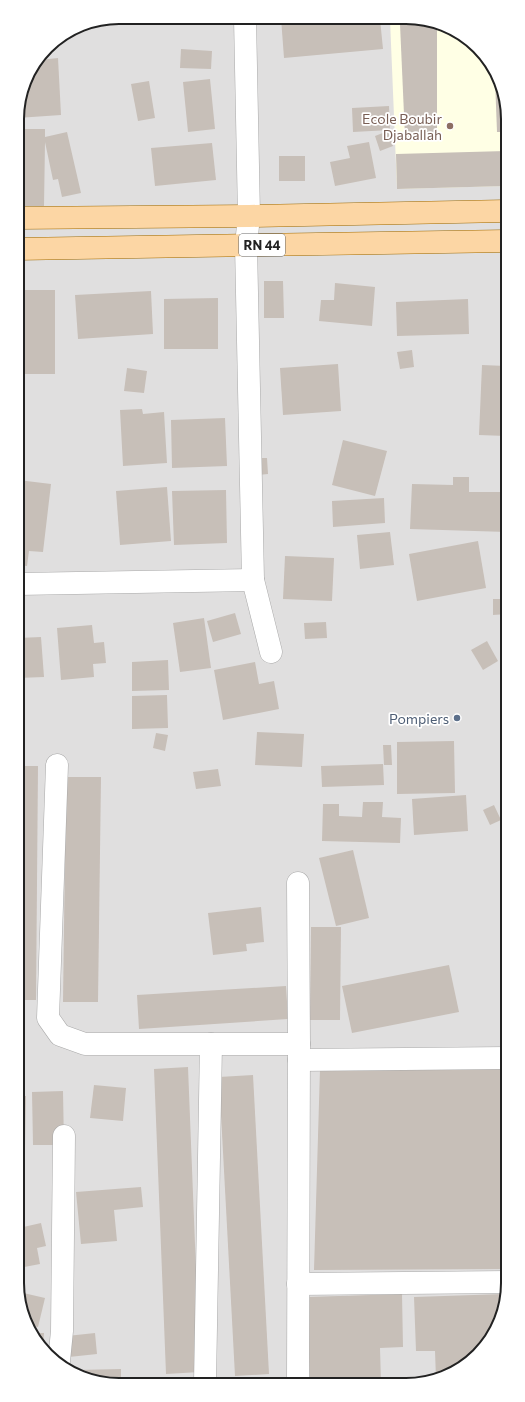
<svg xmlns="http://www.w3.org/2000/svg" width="525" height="1402" viewBox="0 0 525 1402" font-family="Commissioner,sans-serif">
  <rect width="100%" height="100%" fill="#f2efe9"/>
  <path fill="#e0dfdf" d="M119,17L426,19L478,47L506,99L508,1289L500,1322L483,1350L457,1371L426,1383H100L47,1355L19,1303L17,112L27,74L52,43L80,25Z"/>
  <path fill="#ffffe5" d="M390,19H426L478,47L506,99V186L397,189Z"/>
  <g fill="#c7bfb8">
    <path d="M281,18L380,19L383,49L284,58Z"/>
    <path d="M434,23L437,25V136L405,137L400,24Z"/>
    <path d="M181,49L212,51L211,69L180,68Z"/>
    <path d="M58,58L61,115L17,118V112L27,74L39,60Z"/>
    <path d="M210,79L215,129L188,132L183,82Z"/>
    <path d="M495,79L506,99V132H497Z"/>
    <path d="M149,81L155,118L138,121L131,84Z"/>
    <path d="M389,106L390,130L353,132L352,108Z"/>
    <path d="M17,129H45V137L67,132L81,193L62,197L58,179L53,180L45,142L44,206H17Z"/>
    <path d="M388,131L393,146L380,151L375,136Z"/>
    <path d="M369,142L376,178L335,186L330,162L350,158L347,146Z"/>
    <path d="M212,143L216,180L155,186L151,148Z"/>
    <path d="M506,151V186L397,189L396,154Z"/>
    <rect x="279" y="156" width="26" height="25"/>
    <path d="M264,281H283L284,318H264Z"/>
    <path d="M335,283L375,287L372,326L319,321L321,300H334Z"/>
    <rect x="18" y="290" width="37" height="84"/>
    <path d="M151,291L153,334L78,339L75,295Z"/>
    <path d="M218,298V349H164V299Z"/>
    <path d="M468,299L469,334L397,336L396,302Z"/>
    <path d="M412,350L414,367L400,369L397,352Z"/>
    <path d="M338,364L341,411L283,415L280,368Z"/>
    <path d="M482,365L506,366V436L479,435Z"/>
    <path d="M127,368L147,371L144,393L124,391Z"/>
    <path d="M142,409L143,414L164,412L167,463L123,466L120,410Z"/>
    <path d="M225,418L227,466L172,468L171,420Z"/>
    <path d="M343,440L387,451L375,496L332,485Z"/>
    <path d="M258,458H267L268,474L258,475Z"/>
    <path d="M453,477H469V492H507V532L410,529L412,484L453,485Z"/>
    <path d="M18,480L51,484L43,552L29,551L27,566L18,565Z"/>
    <path d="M167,487L171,541L120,545L116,491Z"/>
    <path d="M226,490L227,543L174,545L172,491Z"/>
    <path d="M384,498L385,523L333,527L332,501Z"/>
    <path d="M390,532L394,565L360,569L357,535Z"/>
    <path d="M478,541L486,588L417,601L409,554Z"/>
    <path d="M285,556L334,558L332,601L283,599Z"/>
    <path d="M493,599H507V614L493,615Z"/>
    <path d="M235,613L241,634L213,642L207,621Z"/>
    <path d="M204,618L211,668L180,672L173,623Z"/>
    <path d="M326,622L327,638L305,639L304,623Z"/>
    <path d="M92,625L94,643L104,642L106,663L93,664L94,677L61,680L57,628Z"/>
    <path d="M41,637L44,677L18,678V638Z"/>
    <path d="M487,641L498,661L483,670L471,650Z"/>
    <path d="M168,660L169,690L132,691V662Z"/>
    <path d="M255,662L259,684L274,681L279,709L223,720L214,670Z"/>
    <path d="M167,695L168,728L132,729V696Z"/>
    <path d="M257,732L304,734L302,767L255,765Z"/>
    <path d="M156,733L168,735L165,751L153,748Z"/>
    <path d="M454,741L455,793L397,794V742Z"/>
    <path d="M383,745H391L392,765H384Z"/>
    <path d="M383,764L384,785L322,787L321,766Z"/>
    <path d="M18,766H38L36,1000H19Z"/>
    <path d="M218,769L221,786L196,789L193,772Z"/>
    <path d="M66,777H101L98,1002H63Z"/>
    <path d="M466,795L468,831L414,835L412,799Z"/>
    <path d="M363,802H383L382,817L401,818L400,843L322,841L323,804H339V816L362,817Z"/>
    <path d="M494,805L501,820L490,825L483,810Z"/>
    <path d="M353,850L369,918L336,926L319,858Z"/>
    <path d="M261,907L264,942L246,944L247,951L213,955L208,913Z"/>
    <path d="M311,927H341L340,1020H310Z"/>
    <path d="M449,965L459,1012L352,1033L342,986Z"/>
    <path d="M286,986L288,1019L139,1029L137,995Z"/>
    <path d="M188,1067L200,1372L166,1374L154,1069Z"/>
    <path d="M320,1069H507L508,1269L314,1270Z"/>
    <path d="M253,1075L269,1374L235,1376L219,1077Z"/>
    <path d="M94,1085L126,1088L123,1121L90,1118Z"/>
    <path d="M63,1091L64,1145H33L32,1092Z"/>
    <path d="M19,1096H26L25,1149H19Z"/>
    <path d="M141,1187L143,1207L114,1210L117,1241L81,1244L76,1192Z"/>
    <path d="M41,1223L46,1246L37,1248L40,1264L19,1268V1228Z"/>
    <path d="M19,1292L45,1298L38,1327L31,1326L19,1303Z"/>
    <path d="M402,1294L403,1347L380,1348L381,1383H310L307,1297Z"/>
    <path d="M504,1294V1304L500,1322L483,1350L457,1371L436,1379L435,1351H416L414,1297Z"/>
    <path d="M35,1333H44L43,1347L40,1342Z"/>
    <path d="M95,1333L97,1354L69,1357L67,1336Z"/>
    <path d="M121,1369V1383H100L76,1370Z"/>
  </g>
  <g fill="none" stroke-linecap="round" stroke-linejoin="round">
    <g stroke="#a9a9a9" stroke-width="23">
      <g id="street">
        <path d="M245,18L249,216L246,245L253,580L271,652"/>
        <path d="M18,584L253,580"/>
        <path d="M57,765L48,1018L60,1035L85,1044H299"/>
        <path d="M298,883L299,1044L298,1383"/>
        <path d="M299,1060L507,1058"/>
        <path d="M298,1284L508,1282"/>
        <path d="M59,1361L62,1331L64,1136"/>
        <path d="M205,1383L211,1044"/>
      </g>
    </g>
    <g stroke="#a06b00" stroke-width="23">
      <g id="primary">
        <path d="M17,218L249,216L506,211"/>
        <path d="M17,249L506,241"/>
      </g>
    </g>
    <use href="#street" stroke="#fff" stroke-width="22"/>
    <use href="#primary" stroke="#fcd6a4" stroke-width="22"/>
  </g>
  <circle fill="#8d6e63" stroke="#fff" stroke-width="1.5" cx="450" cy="126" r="4"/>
  <circle fill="#5c6f8a" stroke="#fff" stroke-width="1.5" cx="457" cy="718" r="4"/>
  <g text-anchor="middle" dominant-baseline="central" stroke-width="3.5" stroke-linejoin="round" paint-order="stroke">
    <rect fill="#fff" stroke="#646464" stroke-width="1" x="239" y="234" width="46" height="22" rx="3"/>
    <g font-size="13" font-weight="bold" fill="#222">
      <text x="262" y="245">RN 44</text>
    </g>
    <g font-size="14" fill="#785e54" stroke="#fff" text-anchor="end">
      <text x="442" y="118">Ecole Boubir<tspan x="442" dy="16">Djaballah</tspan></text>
    </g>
    <g font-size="14" fill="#4e5e75" stroke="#fff" text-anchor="end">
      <text x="449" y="718">Pompiers</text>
    </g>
  </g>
  <path d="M0 0H525V1402H0ZM119 24H406A95 95 0 0 1 501 119V1283A95 95 0 0 1 406 1378H119A95 95 0 0 1 24 1283V119A95 95 0 0 1 119 24Z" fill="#fff" fill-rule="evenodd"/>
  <path fill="none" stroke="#222" stroke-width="2" d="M119 24H406A95 95 0 0 1 501 119V1283A95 95 0 0 1 406 1378H119A95 95 0 0 1 24 1283V119A95 95 0 0 1 119 24Z"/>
</svg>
